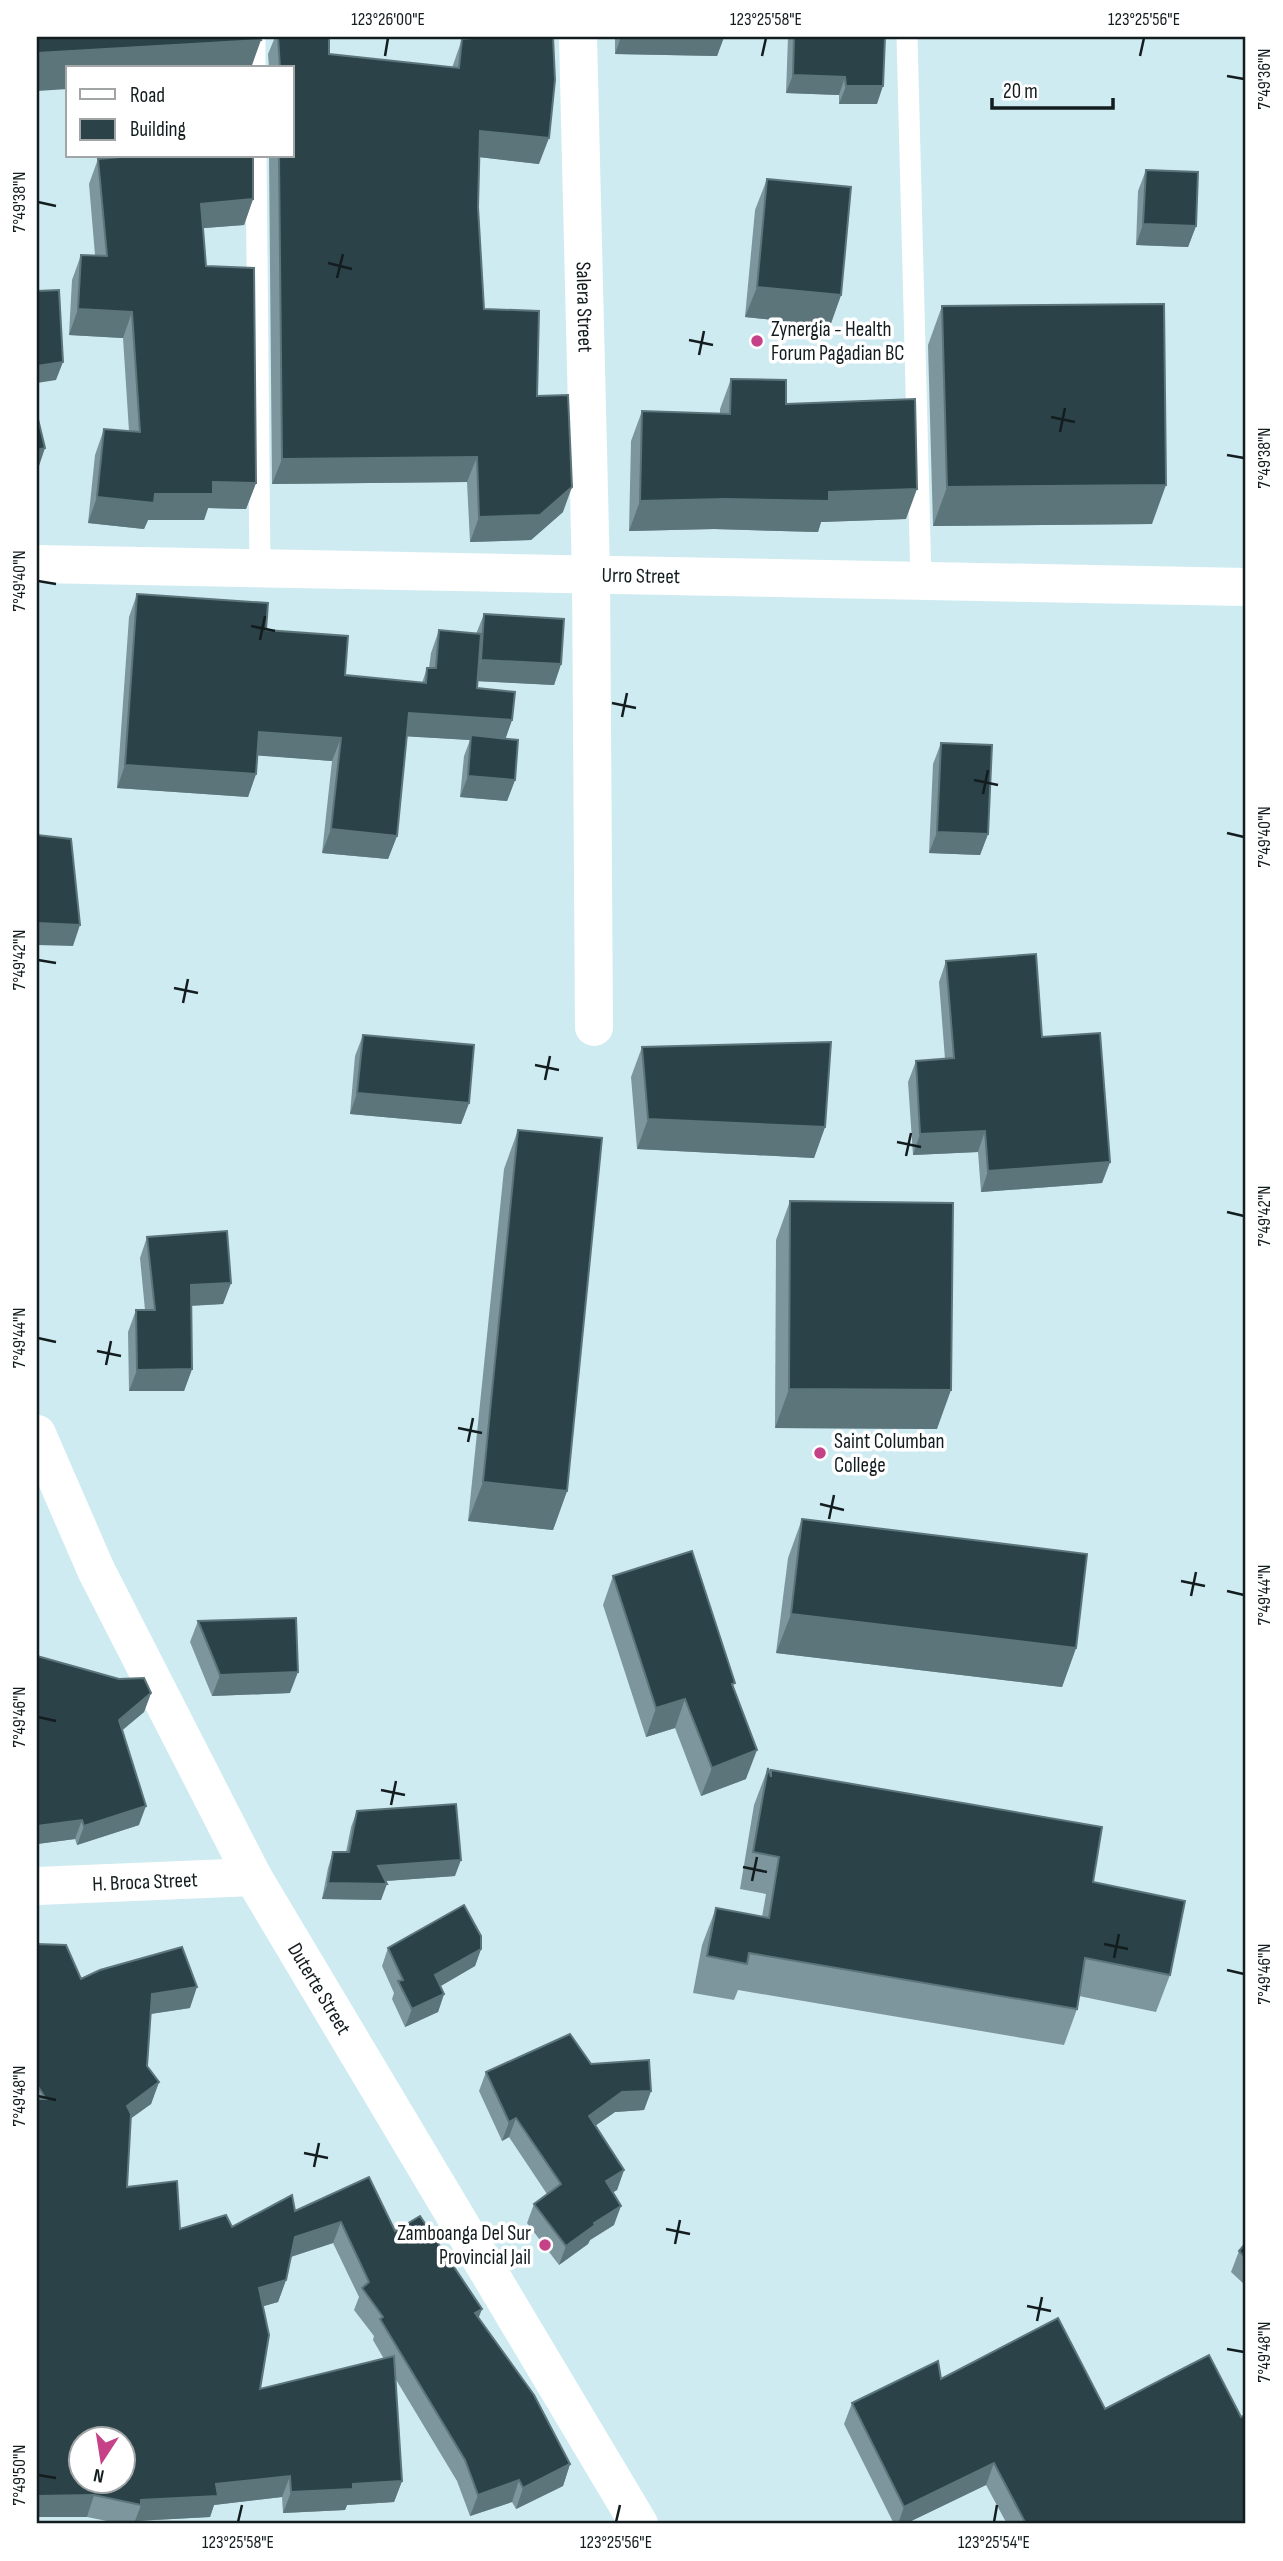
<svg xmlns="http://www.w3.org/2000/svg" width="1283" height="2561" viewBox="0 0 1283 2561" font-family="'Sofia Sans Condensed',sans-serif">
  <rect width="100%" height="100%" fill="#cfebf2"/>
  <g fill="none" stroke-linecap="round" stroke-linejoin="round">
    <g stroke="#fff" stroke-width="21">
      <path d="M255,37V68"/>
      <path d="M907,37L921,581"/>
      <path d="M256,156L260,569"/>
    </g>
    <g stroke="#fff" stroke-width="38">
      <path id="s1" d="M578,37L591,575L594,1027"/>
      <path id="s2" d="M37,1886L253,1877"/>
    </g>
    <g stroke="#fff" stroke-width="38">
      <path id="s3" d="M37,564L1246,587"/>
      <path id="s4" d="M37,1434L96,1570L253,1877L639,2524"/>
    </g>
  </g>
  <g fill="#7d969d" fill-rule="evenodd">
    <path d="M275,37H329V54L452,68L462,39L539,164L479,157L478,207L484,309L537,396L563,512L531,540L470,542L467,482L272,484L269,156H292V68H269L268,54Z"/>
    <path d="M615,37H724L717,56L615,54Z"/>
    <path d="M788,37H885L877,104H839V95L786,93Z"/>
    <path d="M98,159L253,199L244,225L203,228L206,266L256,483L246,509L208,508L204,520H148L144,529L88,523L95,455L104,429L129,431L123,338L69,335L72,280L81,255H95L89,184Z"/>
    <path d="M1146,170L1196,226L1188,247L1136,245L1138,191Z"/>
    <path d="M767,179L841,295L830,326L745,317L755,210Z"/>
    <path d="M942,306L1152,524L933,526L928,345Z"/>
    <path d="M731,379L786,404L906,519L821,522L818,532L714,529L629,531L631,441L642,411L720,414V409Z"/>
    <path d="M137,594L266,630L345,675L422,683L427,668H429L431,653L439,630L476,634L484,614L561,664L554,685L478,681L477,688L512,720L505,739L515,780L507,801L460,797L464,756L470,740L406,736L397,836L388,859L322,853L332,761L257,755L256,774L248,797L117,788L129,617Z"/>
    <path d="M941,743L988,834L980,855L929,853L933,764Z"/>
    <path d="M946,961L1042,1037L1110,1162L1102,1183L981,1192L978,1152L913,1155L908,1082L916,1061L945,1059L939,982Z"/>
    <path d="M363,1035L469,1103L461,1124L350,1114L355,1056Z"/>
    <path d="M642,1047L825,1127L814,1158L637,1149L631,1077Z"/>
    <path d="M518,1130L567,1491L553,1530L468,1521L504,1169Z"/>
    <path d="M790,1201L937,1429L775,1428L776,1240Z"/>
    <path d="M147,1237L231,1283L223,1304L191,1306L192,1369L184,1391H129L128,1332L136,1310H145L140,1258Z"/>
    <path d="M802,1519L1076,1648L1062,1687L776,1653L788,1558Z"/>
    <path d="M613,1576L733,1687L746,1779L701,1796L675,1728L646,1737L603,1605Z"/>
    <path d="M198,1621L290,1693L212,1696L190,1642Z"/>
    <path d="M37,1656L151,1693L144,1712L122,1730L139,1825L77,1845L75,1839L37,1844Z"/>
    <path d="M768,1768L770,1774L771,1770L1093,1882L1170,1975L1156,2012L1079,1996L1077,2009L1064,2045L738,1990L734,2000L693,1993L702,1945L716,1908L762,1917L766,1894L740,1889L754,1805Z"/>
    <path d="M357,1811L455,1876L385,1881L381,1900L322,1899L328,1868L333,1852H346L351,1827Z"/>
    <path d="M37,1944L81,1979L190,2008L150,2014L147,2066L159,2082L151,2104L131,2118L127,2187L180,2229L232,2227L295,2211L395,2231L478,2318L570,2464L563,2486L516,2509L512,2502L470,2516L457,2481L395,2378L402,2481L394,2502L347,2505L345,2510L283,2513L282,2497L214,2505L210,2517L135,2521L134,2524H122L87,2517H37ZM333,2243L359,2297L354,2310L374,2336L373,2340L384,2359L260,2389L263,2306L278,2302L286,2280L291,2257Z"/>
    <path d="M388,1948L481,1949L475,1966L440,1986L444,1994L438,2012L405,2027L392,1999L394,1993L382,1966Z"/>
    <path d="M1246,2031V2045L1243,2044Z"/>
    <path d="M1246,2054V2069L1244,2067Z"/>
    <path d="M591,2064L651,2091L644,2110L615,2112L596,2125L624,2170L617,2190L613,2192L614,2225L590,2240L588,2244L559,2265L527,2223L534,2204L547,2194L509,2137L502,2141L479,2091L486,2072Z"/>
    <path d="M1246,2243V2286L1231,2272L1239,2251Z"/>
    <path d="M941,2379L1105,2409L1246,2524H1007L986,2485L905,2524H894L844,2424L852,2403Z"/>
  </g>
  <g fill="#5c757b">
    <path d="M621,37H724L717,56L615,54Z"/>
    <path d="M261,40L251,68H68V89L37,91V53Z"/>
    <path d="M793,75L845,77L839,95L786,93Z"/>
    <path d="M846,86H883L877,104H839Z"/>
    <path d="M480,131L549,138L539,164L470,156Z"/>
    <path d="M253,199L244,225L192,229L201,204Z"/>
    <path d="M1143,224L1196,226L1188,247L1136,245Z"/>
    <path d="M757,287L841,295L830,326L745,317Z"/>
    <path d="M78,309L132,312L123,338L69,335Z"/>
    <path d="M63,362L56,380L37,383V366Z"/>
    <path d="M45,448L39,466L37,467V450Z"/>
    <path d="M477,457L467,482L272,484L282,459Z"/>
    <path d="M213,482L256,483L246,509L208,508L204,520H148L144,529L88,523L97,497L155,494Z"/>
    <path d="M1166,485L1152,524L933,526L947,487Z"/>
    <path d="M572,487L563,512L531,540L470,542L479,517Z"/>
    <path d="M917,489L906,519L821,522L818,532L714,529L629,531L640,501L829,492Z"/>
    <path d="M481,660L561,664L554,685L474,681Z"/>
    <path d="M409,713L512,720L504,743L471,735L470,740L400,736Z"/>
    <path d="M259,732L341,738L332,761L251,755Z"/>
    <path d="M125,765L256,774L248,797L117,788Z"/>
    <path d="M468,776L515,780L507,801L460,797Z"/>
    <path d="M331,829L397,836L388,859L322,853Z"/>
    <path d="M937,832L988,834L980,855L929,853Z"/>
    <path d="M37,923L80,925L73,946L37,945Z"/>
    <path d="M357,1093L469,1103L461,1124L350,1114Z"/>
    <path d="M648,1119L825,1127L814,1158L637,1149Z"/>
    <path d="M985,1131L978,1152L913,1155L920,1134Z"/>
    <path d="M1110,1162L1102,1183L981,1192L988,1171Z"/>
    <path d="M231,1283L223,1304L183,1306L191,1285Z"/>
    <path d="M192,1369L184,1391H129L137,1370Z"/>
    <path d="M789,1389L951,1390L937,1429L775,1428Z"/>
    <path d="M483,1482L567,1491L553,1530L468,1521Z"/>
    <path d="M791,1614L1076,1648L1062,1687L776,1653Z"/>
    <path d="M298,1672L290,1693L212,1696L220,1675Z"/>
    <path d="M151,1693L144,1712L112,1739L119,1720Z"/>
    <path d="M685,1699L675,1728L646,1737L656,1708Z"/>
    <path d="M757,1750L746,1779L701,1796L712,1768Z"/>
    <path d="M146,1806L139,1825L77,1845L84,1826Z"/>
    <path d="M82,1820L75,1839L37,1844V1826Z"/>
    <path d="M461,1860L455,1876L372,1882L378,1866Z"/>
    <path d="M328,1883L387,1884L381,1900L322,1899Z"/>
    <path d="M481,1949L475,1966L429,1993L435,1975Z"/>
    <path d="M197,1987L190,2008L144,2015L152,1994Z"/>
    <path d="M444,1994L438,2012L405,2027L412,2009Z"/>
    <path d="M159,2082L151,2104L119,2127L127,2106Z"/>
    <path d="M651,2091L644,2110L615,2112L582,2135L589,2116L622,2092Z"/>
    <path d="M516,2118L509,2137L502,2141L509,2122Z"/>
    <path d="M624,2170L617,2190L599,2201L606,2181Z"/>
    <path d="M621,2206L614,2225L590,2240L588,2244L559,2265L566,2246L594,2223Z"/>
    <path d="M341,2222L333,2243L287,2258L295,2237Z"/>
    <path d="M286,2280L278,2302L251,2310L259,2288Z"/>
    <path d="M482,2309L474,2330L475,2313Z"/>
    <path d="M994,2463L986,2485L905,2524H898L904,2507Z"/>
    <path d="M570,2464L563,2486L516,2509L523,2488Z"/>
    <path d="M290,2476L282,2497L214,2505L210,2517L135,2521L141,2505V2500L216,2484Z"/>
    <path d="M519,2480L512,2502L470,2516L478,2495Z"/>
    <path d="M402,2481L394,2502L347,2505L345,2510L283,2513L291,2492L353,2484Z"/>
    <path d="M94,2495L87,2517H37V2496Z"/>
  </g>
  <g fill="#2b4248" stroke="#5c757b" stroke-width="2" fill-rule="evenodd">
    <path d="M37,37H260L261,40L37,53Z"/>
    <path d="M278,37H329V54L459,68L462,39L486,37H553L555,80L549,138L480,131L478,207L484,309L539,311L537,396L568,395L572,487L540,515L479,517L477,457L282,459L279,156H292V68H280Z"/>
    <path d="M794,37H885L883,86H846L845,77L793,75Z"/>
    <path d="M132,156H253V199L201,204L206,266L254,268L256,483L213,482V494H155L154,503L97,497L104,429L140,432L132,312L78,309L81,255L107,256L98,159Z"/>
    <path d="M1146,170L1198,172L1196,226L1143,224Z"/>
    <path d="M767,179L851,187L841,295L757,287Z"/>
    <path d="M59,290L63,362L37,366V291Z"/>
    <path d="M1164,304L1166,485L947,487L942,306Z"/>
    <path d="M731,379L786,380V404L915,399L917,489L829,492V501L725,499L640,501L642,411L730,414Z"/>
    <path d="M37,415L45,448L37,450Z"/>
    <path d="M137,594L268,603L266,630L348,636L345,675L426,683L427,668H436L439,630L481,634L477,688L515,692L512,720L409,713L397,836L331,829L341,738L259,732L256,774L125,765Z"/>
    <path d="M484,614L564,619L561,664L481,660Z"/>
    <path d="M471,735L518,740L515,780L468,776Z"/>
    <path d="M941,743L992,745L988,834L937,832Z"/>
    <path d="M37,835L71,839L80,925L37,923Z"/>
    <path d="M1036,954L1042,1037L1100,1033L1110,1162L988,1171L985,1131L920,1134L916,1061L954,1058L946,961Z"/>
    <path d="M363,1035L474,1045L469,1103L357,1093Z"/>
    <path d="M831,1042L825,1127L648,1119L642,1047Z"/>
    <path d="M518,1130L602,1138L567,1491L483,1482Z"/>
    <path d="M790,1201L953,1203L951,1390L789,1389Z"/>
    <path d="M227,1231L231,1283L191,1285L192,1369L137,1370L136,1310H155L147,1237Z"/>
    <path d="M802,1519L1087,1554L1076,1648L791,1614Z"/>
    <path d="M692,1551L735,1683L732,1684L757,1750L712,1768L685,1699L656,1708L613,1576Z"/>
    <path d="M296,1618L298,1672L220,1675L198,1621Z"/>
    <path d="M37,1656L119,1679L144,1678L151,1693L119,1720L146,1806L84,1826L82,1820L37,1826Z"/>
    <path d="M768,1768L771,1777V1770L1102,1827L1093,1882L1185,1901L1170,1975L1085,1958L1077,2009L749,1953L747,1964L707,1956L716,1908L769,1918L779,1857L753,1852Z"/>
    <path d="M456,1804L461,1860L378,1866L387,1884L328,1883L333,1852H349L357,1811Z"/>
    <path d="M464,1905L481,1936V1949L435,1975L444,1994L412,2009L398,1981L403,1980L388,1948Z"/>
    <path d="M37,1944L66,1945L81,1979L100,1970L182,1947L197,1987L152,1994L147,2066L159,2082L127,2106L131,2114L127,2187L177,2181L180,2229L226,2215L232,2227L292,2195L295,2211L369,2177L395,2231L420,2216L482,2309L475,2313L534,2395L570,2464L523,2488L519,2480L478,2495L465,2460L380,2319L383,2317L362,2288L369,2282L341,2222L295,2237L286,2280L259,2288L269,2335L260,2389L394,2356L402,2481L353,2484V2489L291,2492L290,2476L216,2484L218,2496L141,2500V2505L94,2495L37,2496V2099H46L37,2085ZM80,2439H122V2481H80Z"/>
    <path d="M570,2034L591,2064L649,2060L651,2091L622,2092L589,2116L624,2170L606,2181L621,2206L594,2223L595,2225L566,2246L534,2204L561,2184L516,2118L509,2122L486,2072Z"/>
    <path d="M1246,2243V2258L1239,2251Z"/>
    <path d="M1058,2318L1105,2409L1209,2355L1241,2417L1246,2415V2524H1026L994,2463L904,2507L852,2403L938,2361L941,2379Z"/>
  </g>
  <path fill="none" stroke="#131d1f" stroke-width="2.5" d="M385,56L388,38M762,56L766,38M1140,56L1144,38M1227,76L1244,79M38,202L56,206M328,263L352,269M337,278L343,254M689,340L713,345M699,355L704,331M1051,417L1075,422M1060,432L1065,408M1227,455L1244,458M38,581L56,584M251,626L275,631M260,640L265,616M612,703L636,708M622,717L627,693M974,780L998,785M983,794L988,770M1227,833L1244,837M38,960L56,963M174,988L198,993M183,1003L188,979M535,1065L559,1070M545,1080L550,1056M897,1142L921,1147M906,1156L911,1133M1227,1212L1244,1216M38,1338L56,1342M97,1351L121,1356M106,1365L111,1341M458,1428L482,1433M468,1442L473,1418M820,1504L844,1510M829,1519L834,1495M1181,1581L1205,1586M1227,1591L1244,1595M1191,1596L1196,1572M38,1717L56,1721M381,1790L405,1795M391,1805L396,1781M743,1867L767,1872M752,1881L757,1857M1104,1944L1128,1949M1114,1958L1119,1934M1227,1970L1244,1974M38,2096L56,2100M304,2153L328,2158M314,2167L319,2143M666,2229L690,2234M675,2244L680,2220M1027,2306L1051,2311M1037,2321L1042,2297M1227,2349L1244,2352M38,2475L56,2478M238,2522L242,2505M616,2522L620,2505M994,2522L997,2505"/>
  <g fill="#c64288" stroke="#fff" stroke-width="2.5">
    <circle cx="757" cy="341" r="7"/>
    <circle cx="820" cy="1453" r="7"/>
    <circle cx="545" cy="2245" r="7"/>
  </g>
  <g text-anchor="middle" dominant-baseline="central" stroke-width="7" stroke-linejoin="round" paint-order="stroke">
    <g font-size="21" fill="#131d1f" stroke="#fff">
      <text stroke="none"><textPath href="#s1" startOffset="270">Salera Street</textPath></text>
      <text stroke="none"><textPath href="#s3" startOffset="604">Urro Street</textPath></text>
      <text stroke="none"><textPath href="#s2" startOffset="108">H. Broca Street</textPath></text>
      <text stroke="none"><textPath href="#s4" startOffset="623">Duterte Street</textPath></text>
    </g>
    <g font-size="21" fill="#131d1f" stroke="#fff" text-anchor="start">
      <text x="771" y="329">Zynergia - Health<tspan x="771" dy="24">Forum Pagadian BC</tspan></text>
      <text x="834" y="1441">Saint Columban<tspan x="834" dy="24">College</tspan></text>
      <text x="531" y="2233" text-anchor="end">Zamboanga Del Sur<tspan x="531" dy="24">Provincial Jail</tspan></text>
    </g>
  </g>
  <rect width="1283" height="2561" fill="none" stroke="#ffffff" stroke-width="77"/>
  <rect x="66" y="66" width="228" height="91" fill="#ffffff" stroke="#a1a5a5" stroke-width="2"/>
  <rect x="80" y="89" width="35" height="10" fill="#ffffff" stroke="#a1a5a5" stroke-width="2"/>
  <text x="130" y="102" font-size="21" fill="#131d1f">Road</text>
  <rect x="80" y="119" width="35" height="21" fill="#2b4248" stroke="#a1a5a5" stroke-width="2"/>
  <text x="130" y="136" font-size="21" fill="#131d1f">Building</text>
  <g transform="translate(102 2460) rotate(192)"><circle r="33" fill="#ffffff" stroke="#a1a5a5" stroke-width="2"/>
  <path d="M0-5L12 26L0 18L-12 26Z" fill="#c64288"/>
  <text y="-10" font-size="19" font-weight="bold" text-anchor="middle" fill="#131d1f">N</text>
  </g>
  <path d="M992 98v10h121v-10" fill="none" stroke="#131d1f" stroke-width="3.5"/>
  <text x="1003" y="98" font-size="21" fill="#131d1f" stroke="#ffffff" stroke-width="5" paint-order="stroke">20 m</text>
  <rect x="38" y="38" width="1206" height="2484" fill="none" stroke="#131d1f" stroke-width="2.5"/>
  <g font-size="18" text-anchor="middle" fill="#131d1f">
    <text x="388" y="25">123°26'00"E</text>
    <text x="766" y="25">123°25'58"E</text>
    <text x="1144" y="25">123°25'56"E</text>
    <text transform="translate(1264 79) rotate(-90)" y="6">7°49'36"N</text>
    <text transform="translate(19 202) rotate(-90)" y="6">7°49'38"N</text>
    <text transform="translate(1264 458) rotate(-90)" y="6">7°49'38"N</text>
    <text transform="translate(19 581) rotate(-90)" y="6">7°49'40"N</text>
    <text transform="translate(1264 837) rotate(-90)" y="6">7°49'40"N</text>
    <text transform="translate(19 960) rotate(-90)" y="6">7°49'42"N</text>
    <text transform="translate(1264 1216) rotate(-90)" y="6">7°49'42"N</text>
    <text transform="translate(19 1338) rotate(-90)" y="6">7°49'44"N</text>
    <text transform="translate(1264 1595) rotate(-90)" y="6">7°49'44"N</text>
    <text transform="translate(19 1717) rotate(-90)" y="6">7°49'46"N</text>
    <text transform="translate(1264 1974) rotate(-90)" y="6">7°49'46"N</text>
    <text transform="translate(19 2096) rotate(-90)" y="6">7°49'48"N</text>
    <text transform="translate(1264 2352) rotate(-90)" y="6">7°49'48"N</text>
    <text transform="translate(19 2475) rotate(-90)" y="6">7°49'50"N</text>
    <text x="238" y="2548">123°25'58"E</text>
    <text x="616" y="2548">123°25'56"E</text>
    <text x="994" y="2548">123°25'54"E</text>
  </g>
</svg>
